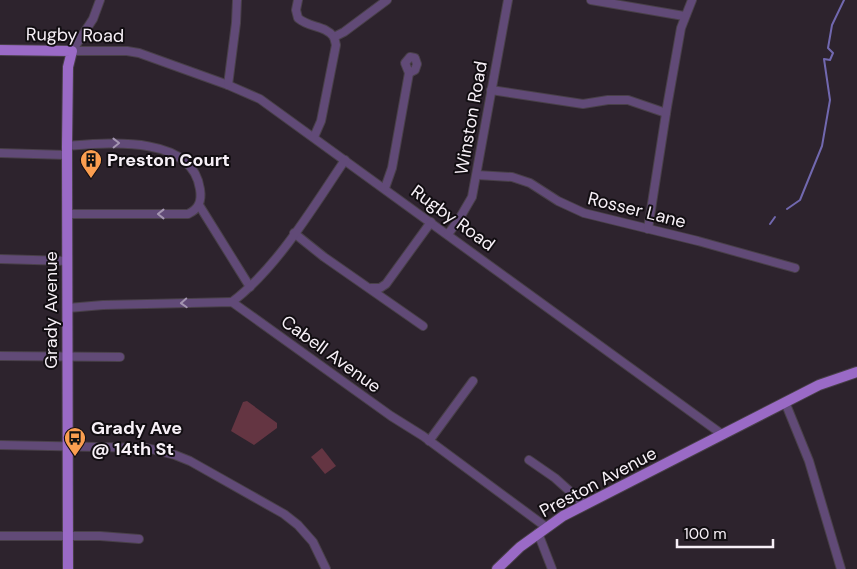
<svg xmlns="http://www.w3.org/2000/svg" width="857" height="569" viewBox="0 0 857 569" font-family="'DM Sans',sans-serif">
  <rect width="100%" height="100%" fill="#2d232d"/>
  <g fill="#643542">
    <path d="M247,401L277,423V428L254,445L231,431L243,402Z"/>
    <path d="M322,448L336,466L325,474L311,457Z"/>
  </g>
  <g fill="none" stroke-linecap="round" stroke-linejoin="round">
    <g stroke="#7168af" stroke-width="2">
      <path d="M787,209L800,200L822,146L830,100L824,59L830,60L833,53L828,48L832,25L844,0"/>
      <path d="M770,224L775,217"/>
    </g>
    <g stroke="#494049" stroke-width="10">
      <g id="minor">
        <path d="M100,0L93,19L72,51H127L139,53L228,85L260,99L723,435"/>
        <path d="M298,0L296,10L298,18C309,28 325,25 334,37"/>
        <path d="M591,0L684,16"/>
        <path d="M334,37L344,32L387,0"/>
        <path d="M410,57L415,58L417,64L415,70L409,73L405,63Z"/>
        <path d="M228,85L236,23L237,0"/>
        <path d="M491,90L583,104L608,100H628L666,113"/>
        <path d="M314,137L321,121L336,45L334,37"/>
        <path d="M0,153L67,155"/>
        <path d="M477,175L512,177L530,183L558,201L584,213L698,241L795,268"/>
        <path d="M385,188L392,168L409,73"/>
        <path d="M199,205L250,287"/>
        <path d="M67,214H188C199,209 202,201 200,189C192,134 107,143 67,146"/>
        <path d="M648,229L667,107L681,28L692,0"/>
        <path d="M294,233L324,257L423,326"/>
        <path d="M448,234L458,221L472,197L508,0"/>
        <path d="M0,259L67,261"/>
        <path d="M371,288H380L386,284L431,222"/>
        <path d="M232,302C278,267 313,207 345,160"/>
        <path d="M68,308L103,305L232,302L391,416L423,436L546,527"/>
        <path d="M0,356L120,357"/>
        <path d="M785,402L809,461L841,569"/>
        <path d="M429,441L473,381"/>
        <path d="M0,445L147,448L175,455L190,461L284,514L298,525L313,542L326,569"/>
        <path d="M529,460L555,478L584,504"/>
        <path d="M538,533L552,569"/>
        <path d="M0,536H100L139,539"/>
      </g>
    </g>
    <g stroke="#494049" stroke-width="12">
      <g id="major">
        <path d="M0,50L72,51L68,67L67,146L68,569"/>
        <path d="M497,569L520,547L563,516L819,385L857,372"/>
      </g>
    </g>
    <use href="#minor" stroke="#614a77" stroke-width="8"/>
    <use href="#major" stroke="#9a6ac6" stroke-width="10"/>
  </g>
  <defs><path id="oneway-chevron" d="M-2-3.5L2.5 0L-2 3.5" fill="none" stroke-width="1.6" stroke-linecap="round" stroke-linejoin="round" transform="scale(1.25)"/></defs>
  <g stroke="#a495b1">
    <use href="#oneway-chevron" transform="translate(116 143) rotate(-1)"/>
    <use href="#oneway-chevron" transform="translate(161 214) rotate(-180)"/>
    <use href="#oneway-chevron" transform="translate(184 303) rotate(177)"/>
  </g>
  <defs>
    <g id="building-pin" transform="scale(1.125)"><path d="M0 17L-7.5 6A9.5 9.5 0 1 1 7.5 6Z" fill="#fb9e50" stroke="#120e12"/><path d="M-4-6H4V6H1V3H-1V6H-4ZM-2.5-4.3h1.7v1.8h-1.7ZM.8-4.3h1.7v1.8H.8ZM-2.5-1h1.7V.8h-1.7ZM.8-1h1.7V.8H.8Z" fill="#111"/></g>
    <g id="bus-pin" transform="scale(1.125)"><path d="M0 17L-7.5 6A9.5 9.5 0 1 1 7.5 6Z" fill="#fb9e50" stroke="#120e12"/><path d="M-5-6H5V4H4V6H2V4H-2V6H-4V4H-5ZM-3.5-4V0h7V-4ZM-3.5 1.2v1.5H-2V1.2ZM2 1.2v1.5H3.5V1.2Z" fill="#111"/></g>
  </defs>
  <g fill-rule="evenodd">
    <use href="#building-pin" x="91" y="160"/>
    <use href="#bus-pin" x="75" y="438"/>
  </g>
  <g text-anchor="middle" dominant-baseline="central" stroke-width="4" stroke-linejoin="round" paint-order="stroke">
    <g font-size="18" fill="#f7f0f7" stroke="#120e12">
      <text transform="translate(75 35) rotate(1)">Rugby Road</text>
      <text transform="translate(471 118) rotate(-80)">Winston Road</text>
      <text transform="translate(637 210) rotate(14)">Rosser Lane</text>
      <text transform="translate(453 218) rotate(36)">Rugby Road</text>
      <text transform="translate(51 310) rotate(-90)">Grady Avenue</text>
      <text transform="translate(331 354) rotate(36)">Cabell Avenue</text>
      <text transform="translate(598 482) rotate(-28)">Preston Avenue</text>
    </g>
    <g font-size="18" font-weight="bold" fill="#f7f0f7" stroke="#120e12" text-anchor="start">
      <text x="107" y="160">Preston Court</text>
      <text x="91" y="428">Grady Ave<tspan x="91" dy="21">@ 14th St</tspan></text>
    </g>
  </g>
  <path d="M677 539v8h96v-8" fill="none" stroke="#f7f0f7" stroke-width="2.5"/>
  <text x="684" y="539" font-size="15" fill="#f7f0f7" stroke="#120e12" stroke-width="4" paint-order="stroke">100 m</text>
</svg>
